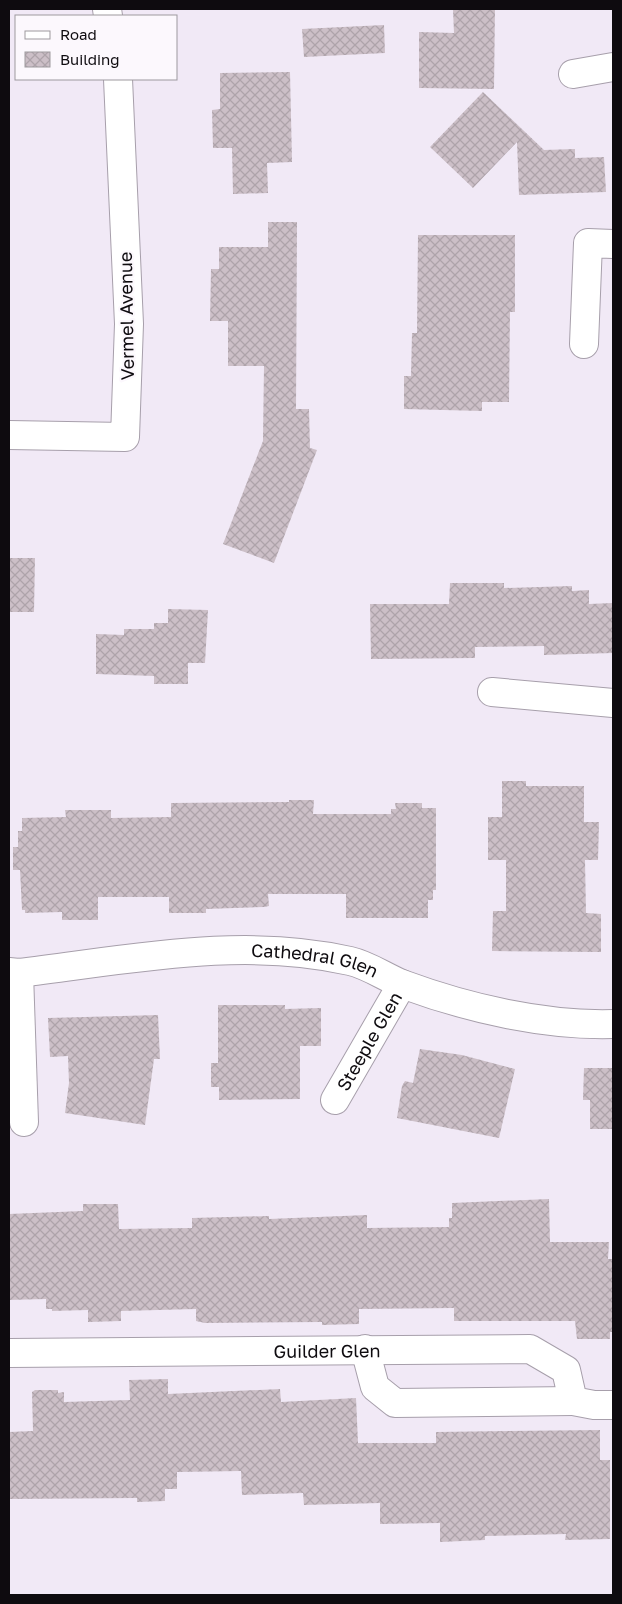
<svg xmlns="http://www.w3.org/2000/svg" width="622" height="1604" viewBox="0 0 622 1604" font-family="'Golos Text',sans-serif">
  <defs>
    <pattern id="building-cross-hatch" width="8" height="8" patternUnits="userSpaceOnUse" patternTransform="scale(1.25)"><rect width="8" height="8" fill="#ccbfc7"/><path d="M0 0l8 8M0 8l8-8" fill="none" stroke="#aea3aa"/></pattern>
  </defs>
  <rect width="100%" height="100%" fill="#f1e9f6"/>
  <g fill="url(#building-cross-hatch)">
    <path d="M453,9H495L494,89L419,88V32L454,33Z"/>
    <path d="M384,25L385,53L304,57L302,29Z"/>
    <path d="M290,72L292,162L267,163L268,193L233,194L232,148H213L212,110L220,109V73Z"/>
    <path d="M483,92L544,150L575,149V158L604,157L606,192L519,195L517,142L473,188L430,147Z"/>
    <path d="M268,222H297L296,409H309L310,448L317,450L274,563L223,544L263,441L264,366H228V321H210L211,269H219V247H268Z"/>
    <path d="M418,235H515V312H510L509,402H482V411L404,409V376H411L412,333H417Z"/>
    <path d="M9,558H35L34,612H9Z"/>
    <path d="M450,583H504V588L572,586V591L589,590V604L613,603V653L544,655V646L475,647V658L371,659L370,604H449Z"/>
    <path d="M168,609L208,610L205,663H188V684H154V676L96,674V634L124,635V629H154V623H168Z"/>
    <path d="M502,781H526V786H584V822H599L598,860H585L586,913L601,914V952L492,951L493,911H506V860H488V817H502Z"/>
    <path d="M289,800H314L313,814H391V809H396L395,803H422V808H436V890H433V900H428V918H346V894H268L269,906L264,907L206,909V913H169V897H98V920H62V912L25,913V910H22L20,870H13V847H18V831H22V818L66,817L65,810H111V818L171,817V803L289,802Z"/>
    <path d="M218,1005H285V1009L321,1008V1046H300V1099L219,1100V1087H211V1063H218Z"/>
    <path d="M158,1015L160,1059H154L145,1125L65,1113L69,1083L68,1056L50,1057L48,1018Z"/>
    <path d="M420,1049L462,1055L515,1069L499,1138L397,1118L402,1086L405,1081L413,1083Z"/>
    <path d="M584,1068H613V1129H590V1100H583Z"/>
    <path d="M549,1199L550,1242H609L608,1259H613L612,1332H610V1339H577L575,1321H454V1308L359,1309V1324L322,1325V1322L205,1323L196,1321V1309L121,1311V1321L88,1322V1310L52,1311V1309H46V1299L9,1300V1214L83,1211V1204H118L119,1229L192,1228V1218L269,1216V1219L367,1215V1228L449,1227V1218H452V1203Z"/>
    <path d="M168,1379V1394L280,1389L281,1402L356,1398L358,1443H436V1432L600,1430V1460H610V1539L565,1540L566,1534L485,1536V1540L440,1542V1523L380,1524V1503L304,1505L303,1493L242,1495L241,1471L177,1472V1489H165V1501L137,1502V1498L9,1499V1432L33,1431L32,1392L35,1390H58V1393L64,1392V1402L130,1400L129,1380Z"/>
  </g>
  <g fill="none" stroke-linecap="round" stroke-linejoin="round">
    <g stroke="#a79fab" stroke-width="30">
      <g id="minor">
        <path d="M107,9L108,16"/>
        <path d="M573,74L613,67"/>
        <path d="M584,344L588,243L613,244"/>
        <path d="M9,435L125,437L129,324L118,79"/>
        <path d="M492,692L613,703"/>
        <path id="s1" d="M9,972L19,973C128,960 242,936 350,961C368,965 385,977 402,984C467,1008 544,1026 613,1024"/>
        <path d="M19,973L24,1122"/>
        <path id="s2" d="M335,1100L402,984"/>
        <path d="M365,1349L375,1387L395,1403L573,1401"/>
        <path id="s3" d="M9,1353L530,1349L566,1370L573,1401L594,1405H613"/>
      </g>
    </g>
    <use href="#minor" stroke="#fff" stroke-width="28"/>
  </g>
  <g text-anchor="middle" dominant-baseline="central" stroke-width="4.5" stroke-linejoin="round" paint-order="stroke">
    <g font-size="18" fill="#0e0b0f" stroke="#fcf8fd">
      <text transform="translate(126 316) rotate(-91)">Vermel Avenue</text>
      <text stroke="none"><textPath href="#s1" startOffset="308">Cathedral Glen</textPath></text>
      <text stroke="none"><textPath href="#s2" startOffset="68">Steeple Glen</textPath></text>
      <text stroke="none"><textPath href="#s3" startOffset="318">Guilder Glen</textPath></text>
    </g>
  </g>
  <rect width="622" height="1604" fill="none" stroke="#0e0b0f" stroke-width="20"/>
  <rect x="15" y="15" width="162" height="65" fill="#fcf8fd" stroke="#9d999e"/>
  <rect x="25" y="31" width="25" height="8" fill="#ffffff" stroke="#9d999e"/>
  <text x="60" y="40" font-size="15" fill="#0e0b0f">Road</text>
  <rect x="25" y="52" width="25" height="15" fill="url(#building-cross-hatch)" stroke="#9d999e"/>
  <text x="60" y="65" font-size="15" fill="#0e0b0f">Building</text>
</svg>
